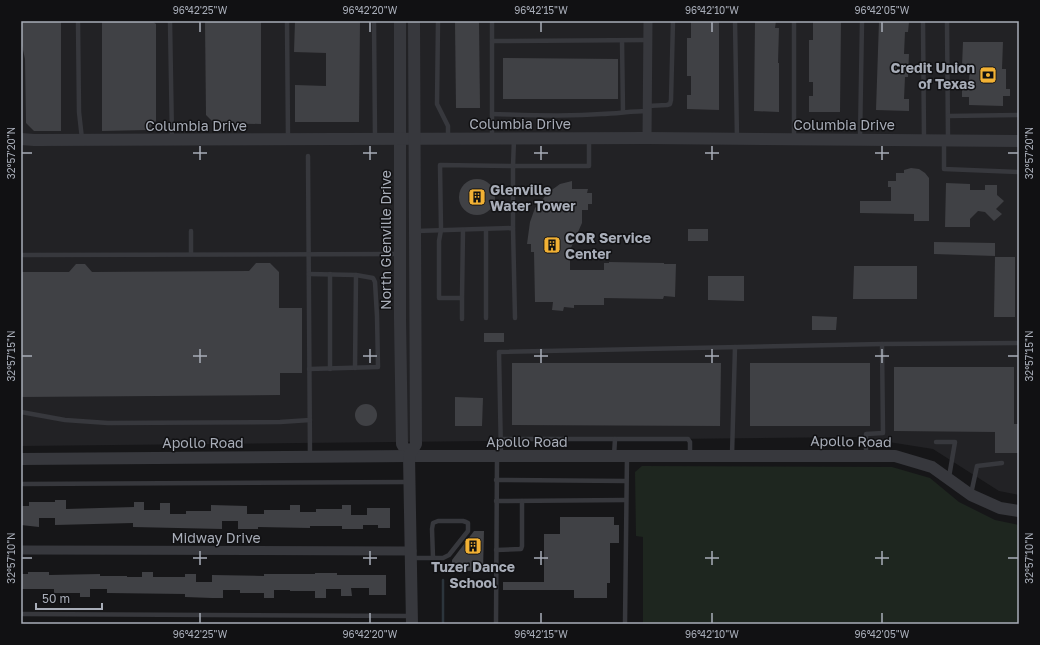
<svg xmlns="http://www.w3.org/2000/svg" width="1040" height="645" viewBox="0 0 1040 645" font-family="'Golos Text',sans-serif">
  <rect width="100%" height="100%" fill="#161618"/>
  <path fill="#222225" d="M21,21H1019V495L999,491L933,449L857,437L21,446Z"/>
  <path fill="#1e261f" d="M642,466L892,467L930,478L959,502L995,520L1019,525V624H643V537L636,536L635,472Z"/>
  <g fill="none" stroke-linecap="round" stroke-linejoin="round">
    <path stroke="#2c353c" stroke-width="2.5" d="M443,580V624"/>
  </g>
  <g fill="#404145">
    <path d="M21,21H61V131H34L26,123L25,59L21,41Z"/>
    <path d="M102,21H152L156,24V121L148,130L102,131Z"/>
    <path d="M205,21H261V124L214,123L206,115Z"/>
    <path d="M295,21H360L359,122H295V85L326,86V53L294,52Z"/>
    <path d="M455,21H479L480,108H456Z"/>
    <path d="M691,21H719V110L687,109V95H691V76H687V38H691Z"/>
    <path d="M755,21H776L775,28H779L778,63H779V112L754,111Z"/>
    <path d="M813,21H841L840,112H809V96H813V82H809V40H813Z"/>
    <path d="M879,21L909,22L908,32H905L904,54H909L908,77H905L904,99H909V111L876,110Z"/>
    <path d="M963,42H1003L1002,69H1006V89H1010V96H1003V106L969,105V97H962V87H966V81H969L970,66H962Z"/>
    <path d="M503,58L618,59V99H503Z"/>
    <path d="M911,168L919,169L925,173L929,178V221H914V214L860,213V201H891V187H888V181H896V173H904V170Z"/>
    <circle cx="477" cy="197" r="18"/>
    <path d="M572,181V189H588L587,193H592V204H588V210H582V223L570,250V270H604V263H609V262L664,263V264H676L675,297L664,296L663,299L604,298V305H574V308L564,307L563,311L552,310L553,302H535L534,252H531V244H527L530,222L535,208L549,192L560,184Z"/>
    <path d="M946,183L970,184V190H985V185H997V195L1004,201L996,209L1002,214L994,221L985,212L978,211L970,219V227H945Z"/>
    <rect x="688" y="229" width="20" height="12"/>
    <path d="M934,242L995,243V256L934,254Z"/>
    <path d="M995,257H1015V317H994Z"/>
    <path d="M256,263H270L279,272V308H302V373H280V395L21,397V272H69L76,264H85L92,272L249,271Z"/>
    <path d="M854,266H917V299H853Z"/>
    <path d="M708,276H744V301L708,300Z"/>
    <path d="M812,316L837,317L836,330H812Z"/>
    <rect x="484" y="333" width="20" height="9"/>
    <path d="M512,363H721L720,426L512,425Z"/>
    <rect x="750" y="363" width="120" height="63"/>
    <path d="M894,367H1014V424H1019V453H995V432L894,431Z"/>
    <path d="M455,397L483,398L482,426H455Z"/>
    <circle cx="366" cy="415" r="11"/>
    <path d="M55,500H66V509L134,507V502H144V510H160V503H170V514H186V511H211V505L247,506V514H264V510H290V505H300V512H316V509H342V505H351V515H367V508H390V528H378V525H363V529H342V526H310V528L258,527V529H238V521H222V529L133,527V523L55,525V518H39V527L21,525V506H29V502H55Z"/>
    <path d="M560,517H614V525H619V543H610V583H607V598H574V590H503V582H544V534H560Z"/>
    <path d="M474,531H484L483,571H452V560Z"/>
    <path d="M28,572H49V575L100,574V576H127V577H142V572H153V577H185V574H196V582H212V575L264,576V574H315V573H337V575H386V595H369V588H351L352,596H341V589H326V598H315V591H290V590H274V598H264V593H240V590H223V598H212L185,597V594L107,593V589H90V597H80V593H54V589H21V574H28Z"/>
  </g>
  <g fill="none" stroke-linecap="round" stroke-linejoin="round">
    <g stroke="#37383d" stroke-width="4.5">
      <path d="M78,21L79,112L82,139"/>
      <path d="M170,21L172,139"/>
      <path d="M287,21L288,139"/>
      <path d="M374,21L375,138"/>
      <path d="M438,21L437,104L448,126V139"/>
      <path d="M492,21V41"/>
      <path d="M735,21L737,139"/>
      <path d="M923,21L924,140"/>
      <path d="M947,21L948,139"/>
      <path d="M622,41L623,112"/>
      <path d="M647,106L667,105L670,104L671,100L673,21"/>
      <path d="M492,114C528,115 565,117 601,114C616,114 631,111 647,111"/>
      <path d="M948,116L1019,115"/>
      <path d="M492,138V41L647,40"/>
      <path d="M794,139V21"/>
      <path d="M860,139L862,21"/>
      <path d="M944,142V169L1019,172"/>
      <path d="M308,156L310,457"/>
      <path d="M513,228V166H589V138"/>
      <path d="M486,229V318"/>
      <path d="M191,231V254"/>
      <path d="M416,231L513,228L515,318"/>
      <path d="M21,255L400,254"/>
      <path d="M309,274L356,275L373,278L375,282L377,316L378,367L309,369"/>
      <path d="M462,298L463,230"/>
      <path d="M462,319V298H439V241L441,230L440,165L513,166L514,139"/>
      <path d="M355,368L356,275"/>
      <path d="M330,369V274"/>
      <path d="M21,412L65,420L108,423L280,422L310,420"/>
      <path d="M501,439H688L690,442V456"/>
      <path d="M936,442H955L949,477"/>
      <path d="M732,455L735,347"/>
      <path d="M501,456L499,352L882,344L1019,343"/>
      <path d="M614,456L615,439"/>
      <path d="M866,456V434L883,433L882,344"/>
      <path d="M496,480L626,481"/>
      <path d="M21,484L409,482"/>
      <path d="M971,494L977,466L1002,463"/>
      <path d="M496,501L626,500"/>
      <path d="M438,521H463L466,522L468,523V531L449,555L443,558H433L432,529L433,523Z"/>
      <path d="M496,550L521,549L522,546V501"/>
      <path d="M412,558H433"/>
      <path d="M21,614L411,616"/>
      <path d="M496,624L497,458"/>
      <path d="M625,624L627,456"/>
    </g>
    <g stroke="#37383d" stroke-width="9">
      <path d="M647,138L648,21"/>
      <path d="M21,550L412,551"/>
    </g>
    <g stroke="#37383d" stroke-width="12">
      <path d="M400,21V319L402,444L409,456"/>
      <path d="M21,139L34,140L647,138L1019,141"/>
      <path d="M21,459L409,456H895L932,467L971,495L1000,508L1019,511"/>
      <path d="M412,624L409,456L416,444L414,21"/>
    </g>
  </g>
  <path fill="none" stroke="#a8adb8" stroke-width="1.5" d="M200,22V32M370,22V32M541,22V32M712,22V32M882,22V32M200,146V160M370,146V160M541,146V160M712,146V160M882,146V160M22,153H32M193,153H207M363,153H377M534,153H548M705,153H719M875,153H889M1008,153H1018M200,349V363M370,349V363M541,349V363M712,349V363M882,349V363M22,356H32M193,356H207M363,356H377M534,356H548M705,356H719M875,356H889M1008,356H1018M200,551V565M370,551V565M541,551V565M712,551V565M882,551V565M22,558H32M193,558H207M363,558H377M534,558H548M705,558H719M875,558H889M1008,558H1018M200,613V623M370,613V623M541,613V623M712,613V623M882,613V623"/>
  <defs>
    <g id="bank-square" transform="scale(0.9)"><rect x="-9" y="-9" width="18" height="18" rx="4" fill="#f2b134" stroke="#111113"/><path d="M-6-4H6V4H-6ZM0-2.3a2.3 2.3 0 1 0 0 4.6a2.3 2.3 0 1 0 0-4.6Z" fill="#111"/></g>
    <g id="building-square" transform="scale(0.9)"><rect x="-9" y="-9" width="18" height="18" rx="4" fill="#f2b134" stroke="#111113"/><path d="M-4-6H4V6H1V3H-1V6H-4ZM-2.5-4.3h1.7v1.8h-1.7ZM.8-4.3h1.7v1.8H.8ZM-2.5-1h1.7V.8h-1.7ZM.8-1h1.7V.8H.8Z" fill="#111"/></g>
  </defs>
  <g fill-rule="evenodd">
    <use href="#bank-square" x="988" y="75"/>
    <use href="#building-square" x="477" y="197"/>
    <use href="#building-square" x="552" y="245"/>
    <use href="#building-square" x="473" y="546"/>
  </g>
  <g text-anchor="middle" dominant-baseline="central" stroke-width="3" stroke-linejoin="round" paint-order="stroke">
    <g font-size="14" font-weight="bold" fill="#a8adb8" stroke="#111113" text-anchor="start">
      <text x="975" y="67" text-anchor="end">Credit Union<tspan x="975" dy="16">of Texas</tspan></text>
      <text x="490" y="189">Glenville<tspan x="490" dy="16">Water Tower</tspan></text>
      <text x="565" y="237">COR Service<tspan x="565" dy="16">Center</tspan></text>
      <text x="473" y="566" text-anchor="middle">Tuzer Dance<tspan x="473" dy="16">School</tspan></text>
    </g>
    <g font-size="14" fill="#a8adb8" stroke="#111113">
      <text x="520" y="123">Columbia Drive</text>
      <text x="844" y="124">Columbia Drive</text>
      <text x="196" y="125">Columbia Drive</text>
      <text transform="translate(385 240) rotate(-90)">North Glenville Drive</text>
      <text x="527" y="441">Apollo Road</text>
      <text transform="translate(851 441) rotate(1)">Apollo Road</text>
      <text x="203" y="442">Apollo Road</text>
      <text x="216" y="537">Midway Drive</text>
    </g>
  </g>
  <rect width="1040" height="645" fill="none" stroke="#111113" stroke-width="44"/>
  <path d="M36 603v6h66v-6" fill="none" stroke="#a8adb8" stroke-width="2"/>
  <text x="42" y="603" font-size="12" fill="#a8adb8" stroke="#111113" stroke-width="3" paint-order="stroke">50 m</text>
  <rect x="22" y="22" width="996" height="601" fill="none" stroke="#a8adb8" stroke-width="1.5"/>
  <g font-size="10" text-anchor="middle" fill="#a8adb8">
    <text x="200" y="14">96°42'25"W</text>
    <text x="370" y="14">96°42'20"W</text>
    <text x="541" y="14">96°42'15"W</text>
    <text x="712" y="14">96°42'10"W</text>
    <text x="882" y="14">96°42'05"W</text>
    <text transform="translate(11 153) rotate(-90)" y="4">32°57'20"N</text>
    <text transform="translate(1029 153) rotate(-90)" y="4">32°57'20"N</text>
    <text transform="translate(11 356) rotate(-90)" y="4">32°57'15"N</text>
    <text transform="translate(1029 356) rotate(-90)" y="4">32°57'15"N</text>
    <text transform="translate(11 558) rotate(-90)" y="4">32°57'10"N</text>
    <text transform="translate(1029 558) rotate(-90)" y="4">32°57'10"N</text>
    <text x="200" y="638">96°42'25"W</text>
    <text x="370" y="638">96°42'20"W</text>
    <text x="541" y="638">96°42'15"W</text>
    <text x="712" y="638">96°42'10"W</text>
    <text x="882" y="638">96°42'05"W</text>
  </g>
</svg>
